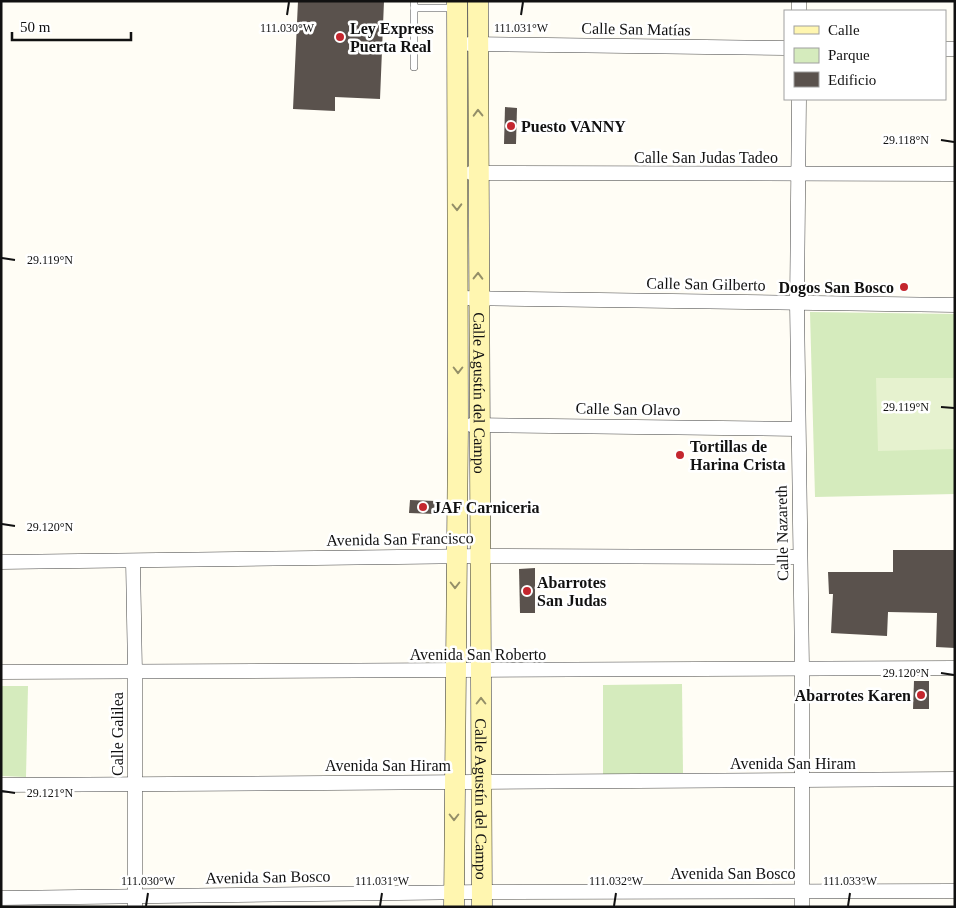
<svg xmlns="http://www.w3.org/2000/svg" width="956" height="908" viewBox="0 0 956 908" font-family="Georgia,serif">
  <rect width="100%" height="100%" fill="#fffdf5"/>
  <g fill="#d5ebbd">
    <path d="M810,312L955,314V494L815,497Z"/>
    <path d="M682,684L683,773L603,774V685Z"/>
    <path d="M1,686H28L26,777L1,776Z"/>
  </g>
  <path fill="#e6f2cf" d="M876,378H955V449L878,451Z"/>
  <g fill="#5a524d">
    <path d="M298,1H384L380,99L335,97V111L293,109Z"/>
    <path d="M505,107L517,108L516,144H504Z"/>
    <path d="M410,500L436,501V514L409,513Z"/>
    <path d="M893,550H955V648L936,647L937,613L888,612L887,636L831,633L833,594H829L828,572H893Z"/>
    <path d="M535,568V613H520L519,569Z"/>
    <path d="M914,681H929V709H913Z"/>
  </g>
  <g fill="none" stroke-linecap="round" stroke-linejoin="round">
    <g stroke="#444" stroke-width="8">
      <g id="lane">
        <path d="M414,1V67"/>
        <path d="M414,8H456"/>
      </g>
    </g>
    <g stroke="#444" stroke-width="15">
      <g id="street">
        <path d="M799,11V1"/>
        <path d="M469,44L785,48"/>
        <path d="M945,49H955"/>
        <path d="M799,99L797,303L802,668V907"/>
        <path d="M471,173L955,174"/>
        <path d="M458,298L955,305"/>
        <path d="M471,425L798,429"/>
        <path d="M133,561L135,672V907"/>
        <path d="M1,562L481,556L800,557"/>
        <path d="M1,672L955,668"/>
        <path d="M1,785L955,779"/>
        <path d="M1,898L481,892L955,891"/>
      </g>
    </g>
    <g stroke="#333" stroke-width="21">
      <g id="secondary">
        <path id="s1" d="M478,1L482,907"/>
        <path d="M454,907L458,426L457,1"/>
      </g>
    </g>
    <use href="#lane" stroke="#fff" stroke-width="7"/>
    <use href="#street" stroke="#fff" stroke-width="14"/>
    <use href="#secondary" stroke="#fff6b0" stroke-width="20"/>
  </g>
  <defs><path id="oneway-chevron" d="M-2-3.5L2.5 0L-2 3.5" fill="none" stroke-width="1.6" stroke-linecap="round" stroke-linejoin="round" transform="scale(1.25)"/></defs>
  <g stroke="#948f68">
    <use href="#oneway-chevron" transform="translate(478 113) rotate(-91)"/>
    <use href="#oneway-chevron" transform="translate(457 207) rotate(89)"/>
    <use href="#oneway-chevron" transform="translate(478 276) rotate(-89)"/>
    <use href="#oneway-chevron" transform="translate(458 370) rotate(90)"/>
    <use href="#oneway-chevron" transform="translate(455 585) rotate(90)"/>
    <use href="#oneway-chevron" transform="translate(481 701) rotate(-90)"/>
    <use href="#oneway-chevron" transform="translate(454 817) rotate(90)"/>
  </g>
  <path fill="none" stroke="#111" stroke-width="2" d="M287,15L289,2M521,15L523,2M941,140L954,142M2,258L15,260M941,407L954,408M2,524L15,526M941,673L954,675M2,791L15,793M146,906L148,893M380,906L382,893M614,906L616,893M848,906L850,893"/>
  <g fill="#c4262e" stroke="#fff" stroke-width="2">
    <circle cx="340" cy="37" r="5"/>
    <circle cx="511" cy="126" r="5"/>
    <circle cx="904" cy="287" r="5"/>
    <circle cx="680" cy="455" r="5"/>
    <circle cx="423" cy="507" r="5"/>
    <circle cx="527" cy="591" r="5"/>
    <circle cx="921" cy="695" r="5"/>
  </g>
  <g text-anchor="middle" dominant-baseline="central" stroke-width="5" stroke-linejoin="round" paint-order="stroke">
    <g font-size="16" font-weight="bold" fill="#111" stroke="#fff" text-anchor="start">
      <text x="350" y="28">Ley Express<tspan x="350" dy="18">Puerta Real</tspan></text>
      <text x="521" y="126">Puesto VANNY</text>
      <text x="894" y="287" text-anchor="end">Dogos San Bosco</text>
      <text x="690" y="446">Tortillas de<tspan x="690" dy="18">Harina Crista</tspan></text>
      <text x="433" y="507">JAF Carniceria</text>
      <text x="537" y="582">Abarrotes<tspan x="537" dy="18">San Judas</tspan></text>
      <text x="911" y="695" text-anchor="end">Abarrotes Karen</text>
    </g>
    <g font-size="16" fill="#111" stroke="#fff">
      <text transform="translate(636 29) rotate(1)">Calle San Matías</text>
      <text x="706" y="157">Calle San Judas Tadeo</text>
      <text transform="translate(706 284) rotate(1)">Calle San Gilberto</text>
      <text stroke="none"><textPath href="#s1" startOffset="392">Calle Agustín del Campo</textPath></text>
      <text transform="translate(628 409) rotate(1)">Calle San Olavo</text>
      <text transform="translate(782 533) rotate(-91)">Calle Nazareth</text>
      <text transform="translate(400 539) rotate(-1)">Avenida San Francisco</text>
      <text x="478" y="654">Avenida San Roberto</text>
      <text transform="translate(117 734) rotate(-90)">Calle Galilea</text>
      <text x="793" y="763">Avenida San Hiram</text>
      <text x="388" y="765">Avenida San Hiram</text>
      <text stroke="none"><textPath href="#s1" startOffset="798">Calle Agustín del Campo</textPath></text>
      <text x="733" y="873">Avenida San Bosco</text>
      <text transform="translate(268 877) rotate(-1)">Avenida San Bosco</text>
    </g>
  </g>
  <g font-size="12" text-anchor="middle" fill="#111" stroke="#fff" stroke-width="5" stroke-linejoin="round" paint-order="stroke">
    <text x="287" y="32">111.030°W</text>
    <text x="521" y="32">111.031°W</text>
    <text x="906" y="144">29.118°N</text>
    <text x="50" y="264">29.119°N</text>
    <text x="906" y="411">29.119°N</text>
    <text x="50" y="531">29.120°N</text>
    <text x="906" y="677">29.120°N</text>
    <text x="50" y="797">29.121°N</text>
    <text x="148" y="885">111.030°W</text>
    <text x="382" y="885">111.031°W</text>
    <text x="616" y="885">111.032°W</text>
    <text x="850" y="885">111.033°W</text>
  </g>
  <rect width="956" height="908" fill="none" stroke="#111111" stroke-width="5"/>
  <rect x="784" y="10" width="162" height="90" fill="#ffffff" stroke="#a0a0a0"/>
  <rect x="794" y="26" width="25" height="8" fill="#fff6b0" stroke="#a0a0a0"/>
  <text x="828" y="35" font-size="15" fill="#111111">Calle</text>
  <rect x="794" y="48" width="25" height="15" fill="#d5ebbd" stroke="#a0a0a0"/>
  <text x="828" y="60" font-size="15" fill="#111111">Parque</text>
  <rect x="794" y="72" width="25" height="15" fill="#5a524d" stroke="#a0a0a0"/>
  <text x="828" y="85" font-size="15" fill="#111111">Edificio</text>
  <path d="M12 32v8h119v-8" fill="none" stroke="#111111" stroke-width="2.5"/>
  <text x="20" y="32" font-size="15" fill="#111111" stroke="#ffffff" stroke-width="4" paint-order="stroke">50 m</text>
</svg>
